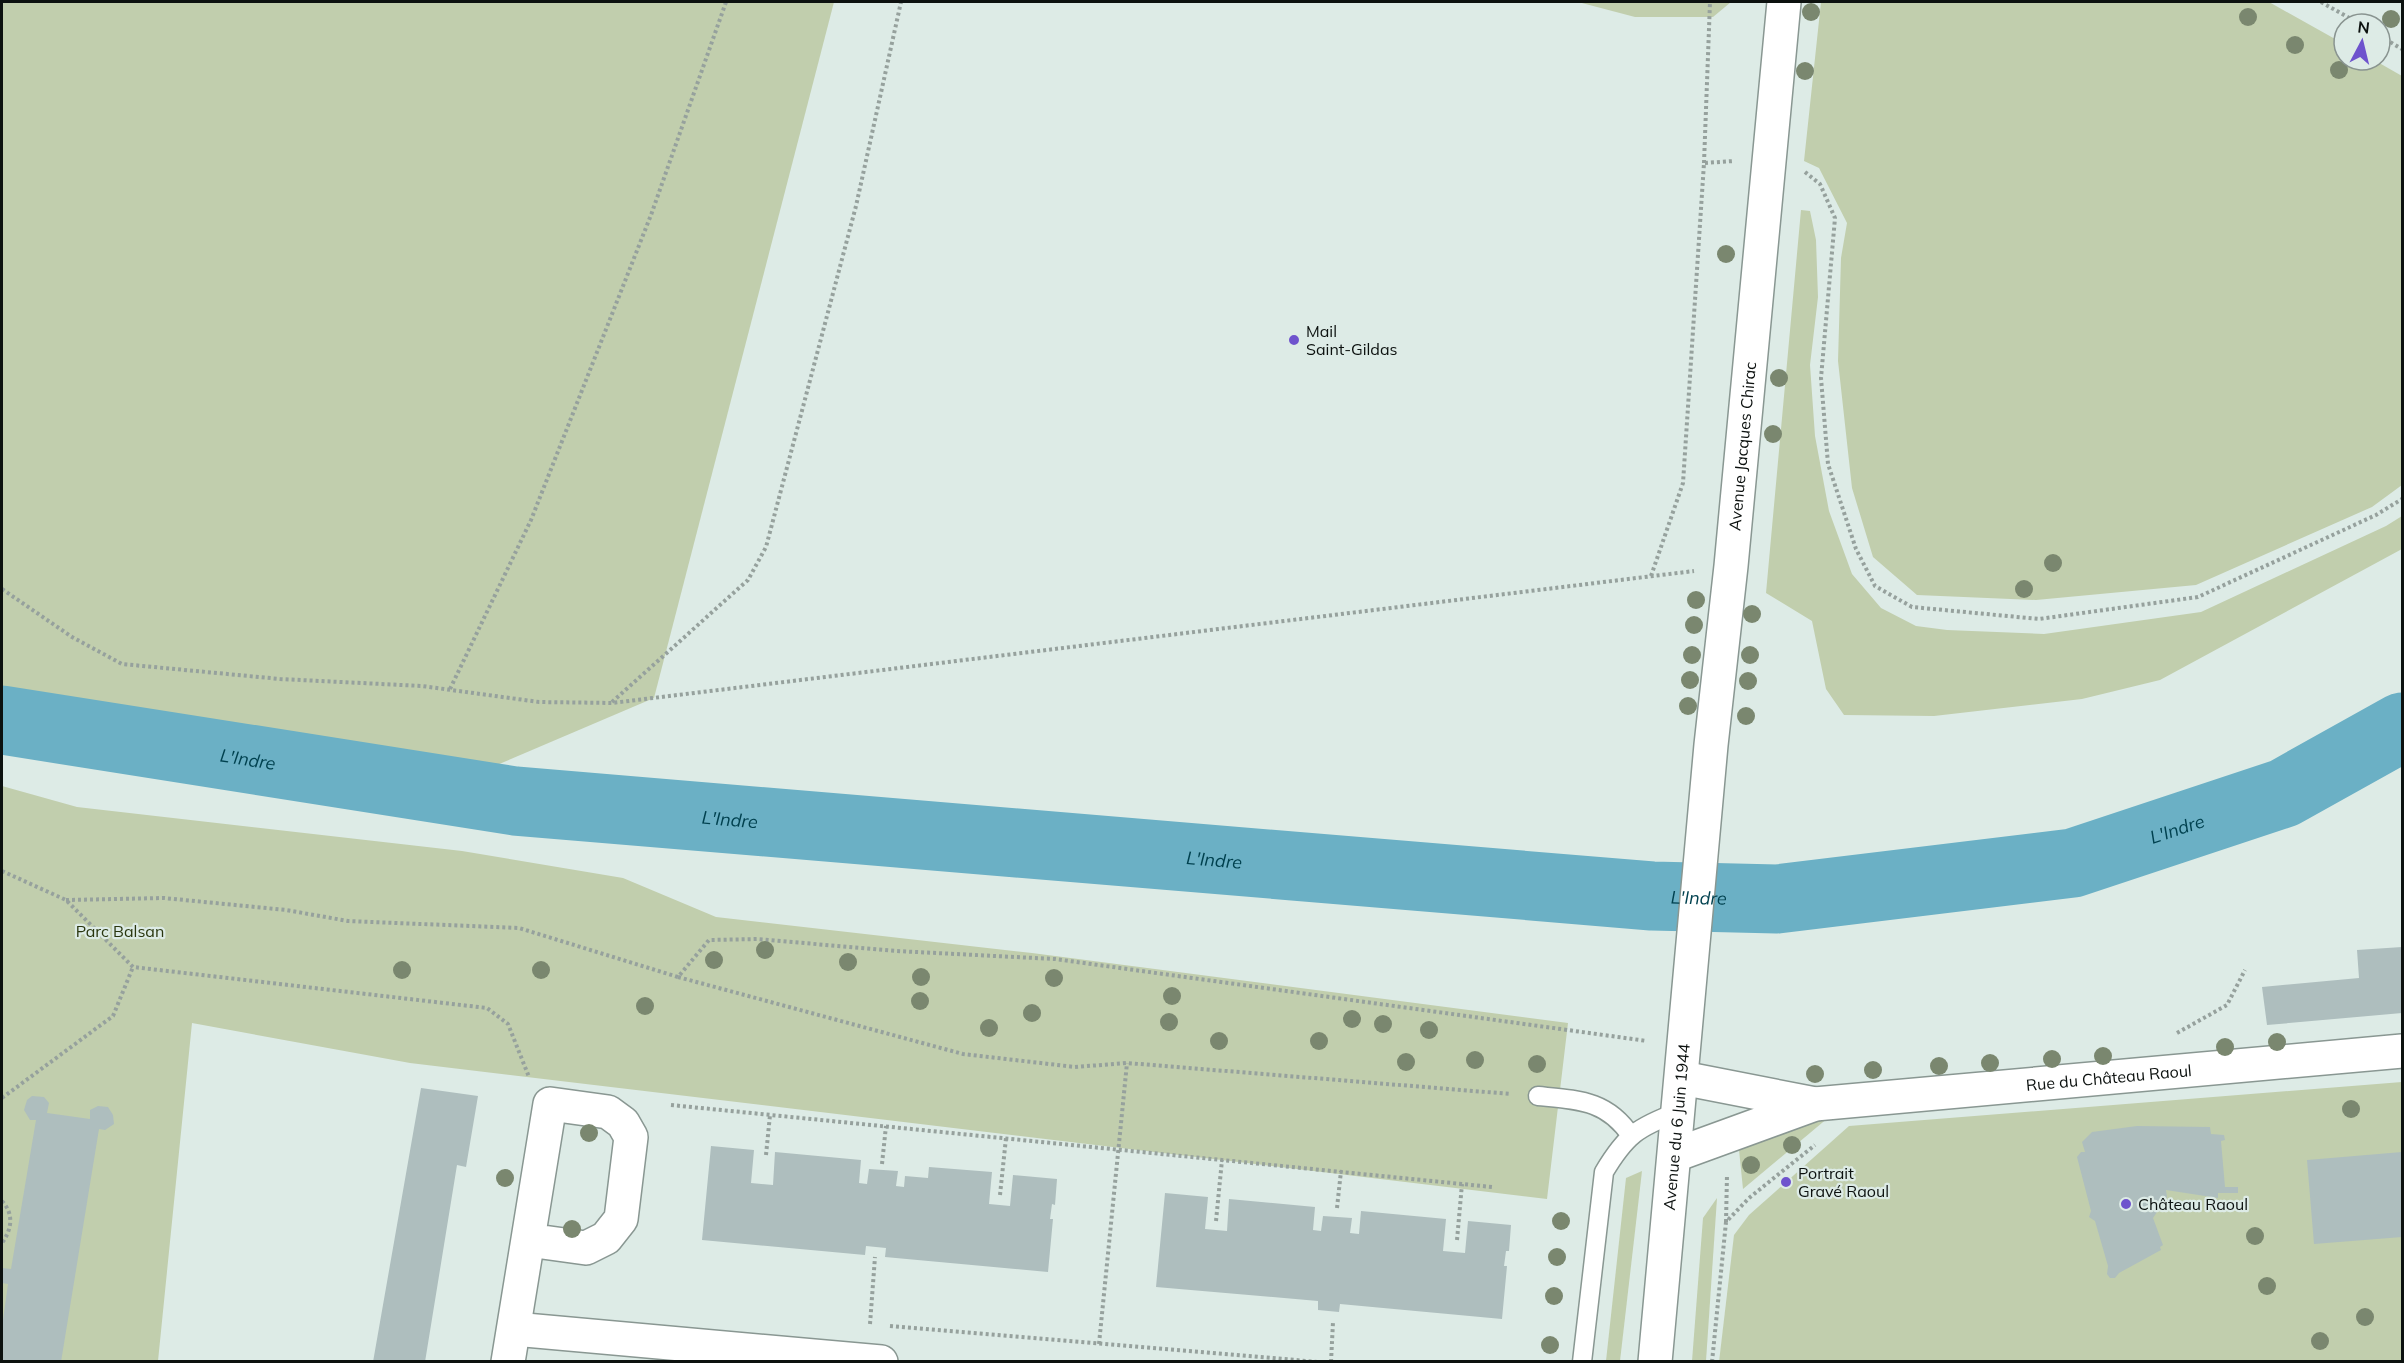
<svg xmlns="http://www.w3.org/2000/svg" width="2404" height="1363" viewBox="0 0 2404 1363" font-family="Mulish,sans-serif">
  <rect width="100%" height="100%" fill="#ddebe6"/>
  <g fill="#c1cead">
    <path d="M2,2H834L654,698L497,765L2,691Z"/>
    <path d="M1578,2H1731L1713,17H1635Z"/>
    <path d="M1821,2H2269L2344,44V60H2374L2402,76V485L2372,507L2196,585L2036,600L1917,595L1873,557L1852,488L1838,361L1841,258L1847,223L1819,168L1804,161Z"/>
    <path d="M1801,210L1810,211L1816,240L1818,297L1810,365L1815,436L1829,511L1852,574L1881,608L1916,626L1947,630L2044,634L2201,612L2386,526L2402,516V549L2160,680L2082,699L1934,716L1844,715L1826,689L1812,621L1766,593Z"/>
    <path d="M2,786L77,807L462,851L623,878L716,917L1032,953L1568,1023L1547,1199L410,1063L192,1023L158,1361H2Z"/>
    <path d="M2402,1082V1361L1719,1362L1734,1235L1749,1215L1849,1126Z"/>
    <path d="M1835,1112L1743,1189L1739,1150L1756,1139Z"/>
    <path d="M1642,1171L1620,1361H1606L1626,1178Z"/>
    <path d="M1717,1198L1706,1361H1692L1703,1218Z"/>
  </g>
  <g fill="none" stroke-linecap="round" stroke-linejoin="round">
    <path stroke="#6bb0c5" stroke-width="69" id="s1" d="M2,720L515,801L1652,896L1777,899L2073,863L2284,793L2402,727"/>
  </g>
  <g fill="#aebebe">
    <path d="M2402,947V1013L2267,1025L2262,987L2359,978L2357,950Z"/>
    <path d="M421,1088L478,1096L466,1167L457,1165L425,1362H373Z"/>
    <path d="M32,1096L44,1097L49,1103L47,1113L90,1119V1110L98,1106L108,1107L113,1115L114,1124L105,1130L99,1129L61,1362H2V1327L8,1284L2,1283V1268L11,1269L36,1120H30L24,1110L27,1100Z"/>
    <path d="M2137,1126L2210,1127L2211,1134L2224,1135L2225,1140L2221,1141L2225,1187H2238V1193H2218V1198L2166,1190L2167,1197L2153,1218L2163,1245L2160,1247L2161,1250L2119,1273L2115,1278H2110L2107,1274L2108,1266L2095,1221L2089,1217L2091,1211L2077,1157L2081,1152H2085L2082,1142L2092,1132Z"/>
    <path d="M711,1146L754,1150L751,1183L773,1185L775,1152L861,1160L859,1183L867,1184L869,1169L898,1171L896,1186L904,1187L905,1176L928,1178L929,1167L992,1172L989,1204L1010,1206L1013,1175L1057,1179L1055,1205L1052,1204L1050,1219H1053L1048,1272L885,1257L886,1248L866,1246L865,1255L702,1240Z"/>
    <path d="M2402,1152V1237L2314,1244L2307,1160Z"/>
    <path d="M1165,1193L1208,1197L1205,1229L1227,1231L1229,1199L1315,1207L1313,1230L1321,1231L1323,1216L1352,1218L1350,1233L1359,1234L1361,1211L1446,1219L1443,1251L1465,1253L1468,1221L1511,1225L1509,1251H1506L1504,1266H1507L1502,1319L1340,1304L1339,1312L1318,1310V1301L1156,1287Z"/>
  </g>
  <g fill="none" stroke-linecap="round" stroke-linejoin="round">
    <g stroke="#899792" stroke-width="21">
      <g id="service">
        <path d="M1538,1096C1578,1100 1607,1100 1631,1136"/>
        <path d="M1582,1362L1604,1172C1626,1135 1638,1127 1678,1112"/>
      </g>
    </g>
    <g stroke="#899792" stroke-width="36">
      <g id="minor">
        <path d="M1682,1078L1815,1104"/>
        <path id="s2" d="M1675,1155L1815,1104L2402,1051"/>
        <path d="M514,1329L881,1362"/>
        <path d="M508,1362L550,1104L608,1112L623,1123L631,1137L621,1219L606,1238L586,1248L528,1240"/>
      </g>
    </g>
    <g stroke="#899792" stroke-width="36">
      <g id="secondary">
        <path id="s3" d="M1655,1362L1711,745L1731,566L1784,2"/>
      </g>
    </g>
    <g stroke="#96a19d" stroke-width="4" stroke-dasharray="3 3" stroke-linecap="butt">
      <path d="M2321,2L2360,24"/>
      <path d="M2380,36L2402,49"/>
      <path d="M1704,163L1710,2"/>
      <path d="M1805,172L1820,184L1835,218L1821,378L1828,464L1856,549L1875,586L1912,607L2039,619L2198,597L2376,515L2402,499"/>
      <path d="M1651,576L1683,483L1704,163L1734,161"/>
      <path d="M2,589L72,637L122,664L280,679L422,686L539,702L612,703L1694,571"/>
      <path d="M450,689L531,520L651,215L726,2"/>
      <path d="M612,702L748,580L766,547L856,206L901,2"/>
      <path d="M2,871L66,900L133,967L487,1008L508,1024L529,1077"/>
      <path d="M66,900L164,898L286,910L348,921L519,928L678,977L709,940L757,939L896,951L1055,959L1647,1041"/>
      <path d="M678,977L963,1054L1075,1067L1127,1063L1511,1094"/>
      <path d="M2177,1033L2227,1005L2245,970"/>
      <path d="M2,1098L113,1016L133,967"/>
      <path d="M671,1105L1492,1187"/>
      <path d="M766,1155L770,1115"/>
      <path d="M882,1164L886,1126"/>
      <path d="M1000,1195L1006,1138"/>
      <path d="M2,1201C14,1214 12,1229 2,1243"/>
      <path d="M1337,1208L1341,1171"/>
      <path d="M1216,1221L1222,1160"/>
      <path d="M1726,1222L1727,1175"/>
      <path d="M1457,1240L1462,1184"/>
      <path d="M870,1324L875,1257"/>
      <path d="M890,1326L1319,1362"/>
      <path d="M1099,1344L1127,1063"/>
      <path d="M1331,1362L1333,1322"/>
      <path d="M1712,1362L1726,1222L1749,1198L1815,1145"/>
    </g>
    <use href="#service" stroke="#fff" stroke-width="18"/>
    <use href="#minor" stroke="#fff" stroke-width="33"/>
    <use href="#secondary" stroke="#fff" stroke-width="33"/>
  </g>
  <g fill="#7a876f">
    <circle cx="1811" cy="12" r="9"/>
    <circle cx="2248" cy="17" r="9"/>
    <circle cx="2391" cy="19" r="9"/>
    <circle cx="2295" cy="45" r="9"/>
    <circle cx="2339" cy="70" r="9"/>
    <circle cx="1805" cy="71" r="9"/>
    <circle cx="1726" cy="254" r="9"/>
    <circle cx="1779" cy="378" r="9"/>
    <circle cx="1773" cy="434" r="9"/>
    <circle cx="2053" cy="563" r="9"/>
    <circle cx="2024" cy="589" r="9"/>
    <circle cx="1696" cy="600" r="9"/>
    <circle cx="1752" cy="614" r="9"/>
    <circle cx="1694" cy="625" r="9"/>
    <circle cx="1692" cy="655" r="9"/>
    <circle cx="1750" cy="655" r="9"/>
    <circle cx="1690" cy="680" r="9"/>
    <circle cx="1748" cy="681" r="9"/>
    <circle cx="1688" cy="706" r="9"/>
    <circle cx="1746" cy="716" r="9"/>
    <circle cx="765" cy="950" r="9"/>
    <circle cx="714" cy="960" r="9"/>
    <circle cx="848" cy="962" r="9"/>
    <circle cx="402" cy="970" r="9"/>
    <circle cx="541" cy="970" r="9"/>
    <circle cx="921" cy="977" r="9"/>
    <circle cx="1054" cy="978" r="9"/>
    <circle cx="1172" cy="996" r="9"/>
    <circle cx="920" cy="1001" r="9"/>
    <circle cx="645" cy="1006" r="9"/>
    <circle cx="1032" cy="1013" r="9"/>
    <circle cx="1352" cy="1019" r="9"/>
    <circle cx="1169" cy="1022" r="9"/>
    <circle cx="1383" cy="1024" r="9"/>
    <circle cx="989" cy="1028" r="9"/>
    <circle cx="1429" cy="1030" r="9"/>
    <circle cx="1219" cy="1041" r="9"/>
    <circle cx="1319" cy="1041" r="9"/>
    <circle cx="2277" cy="1042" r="9"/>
    <circle cx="2225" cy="1047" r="9"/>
    <circle cx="2103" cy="1056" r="9"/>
    <circle cx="2052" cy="1059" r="9"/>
    <circle cx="1475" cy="1060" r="9"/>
    <circle cx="1406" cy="1062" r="9"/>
    <circle cx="1990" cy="1063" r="9"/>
    <circle cx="1537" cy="1064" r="9"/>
    <circle cx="1939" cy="1066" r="9"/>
    <circle cx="1873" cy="1070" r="9"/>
    <circle cx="1815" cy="1074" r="9"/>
    <circle cx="2351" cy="1109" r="9"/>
    <circle cx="589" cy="1133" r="9"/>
    <circle cx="1792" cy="1145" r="9"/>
    <circle cx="1751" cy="1165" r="9"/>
    <circle cx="505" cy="1178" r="9"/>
    <circle cx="1561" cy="1221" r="9"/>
    <circle cx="572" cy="1229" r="9"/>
    <circle cx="2255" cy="1236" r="9"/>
    <circle cx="1557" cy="1257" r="9"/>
    <circle cx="2267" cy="1286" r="9"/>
    <circle cx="1554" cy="1296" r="9"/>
    <circle cx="2365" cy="1317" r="9"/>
    <circle cx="2320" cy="1341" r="9"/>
    <circle cx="1550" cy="1345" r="9"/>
  </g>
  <g fill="#6e53cd" stroke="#ddebe6" stroke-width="2">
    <circle cx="1294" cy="340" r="6"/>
    <circle cx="1786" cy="1182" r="6"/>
    <circle cx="2126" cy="1204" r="6"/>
  </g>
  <g text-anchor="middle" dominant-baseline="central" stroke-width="4.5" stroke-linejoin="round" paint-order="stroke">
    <g font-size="16" fill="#0c110f" stroke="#ddebe6" text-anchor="start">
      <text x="1306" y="331">Mail<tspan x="1306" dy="18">Saint-Gildas</tspan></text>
      <text x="1798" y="1173">Portrait<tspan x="1798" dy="18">Gravé Raoul</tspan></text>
      <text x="2138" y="1204">Château Raoul</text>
    </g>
    <g font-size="16" fill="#0c110f" stroke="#ddebe6">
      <text stroke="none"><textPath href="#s3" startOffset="920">Avenue Jacques Chirac</textPath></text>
      <text stroke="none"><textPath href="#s2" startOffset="444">Rue du Château Raoul</textPath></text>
      <text stroke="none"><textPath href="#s3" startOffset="236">Avenue du 6 Juin 1944</textPath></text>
    </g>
    <g font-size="16" fill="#29360e" stroke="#ddebe6">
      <text x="120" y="931">Parc Balsan</text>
    </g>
    <g font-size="18" font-style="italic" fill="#00414f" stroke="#ddebe6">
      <text stroke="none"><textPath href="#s1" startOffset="249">L'Indre</textPath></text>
      <text stroke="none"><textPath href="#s1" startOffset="735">L'Indre</textPath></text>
      <text stroke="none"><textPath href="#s1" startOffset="2193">L'Indre</textPath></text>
      <text stroke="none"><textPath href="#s1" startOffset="1221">L'Indre</textPath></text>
      <text stroke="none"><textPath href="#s1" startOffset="1707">L'Indre</textPath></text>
    </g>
  </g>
  <rect width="2404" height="1363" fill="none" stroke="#0c110f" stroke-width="6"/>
  <g transform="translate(2362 42) rotate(7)"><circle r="28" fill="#ddebe6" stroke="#899490" stroke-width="1.5"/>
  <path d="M0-4.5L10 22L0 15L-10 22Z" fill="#6e53cd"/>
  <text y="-9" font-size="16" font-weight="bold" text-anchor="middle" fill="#0c110f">N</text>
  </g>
</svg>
